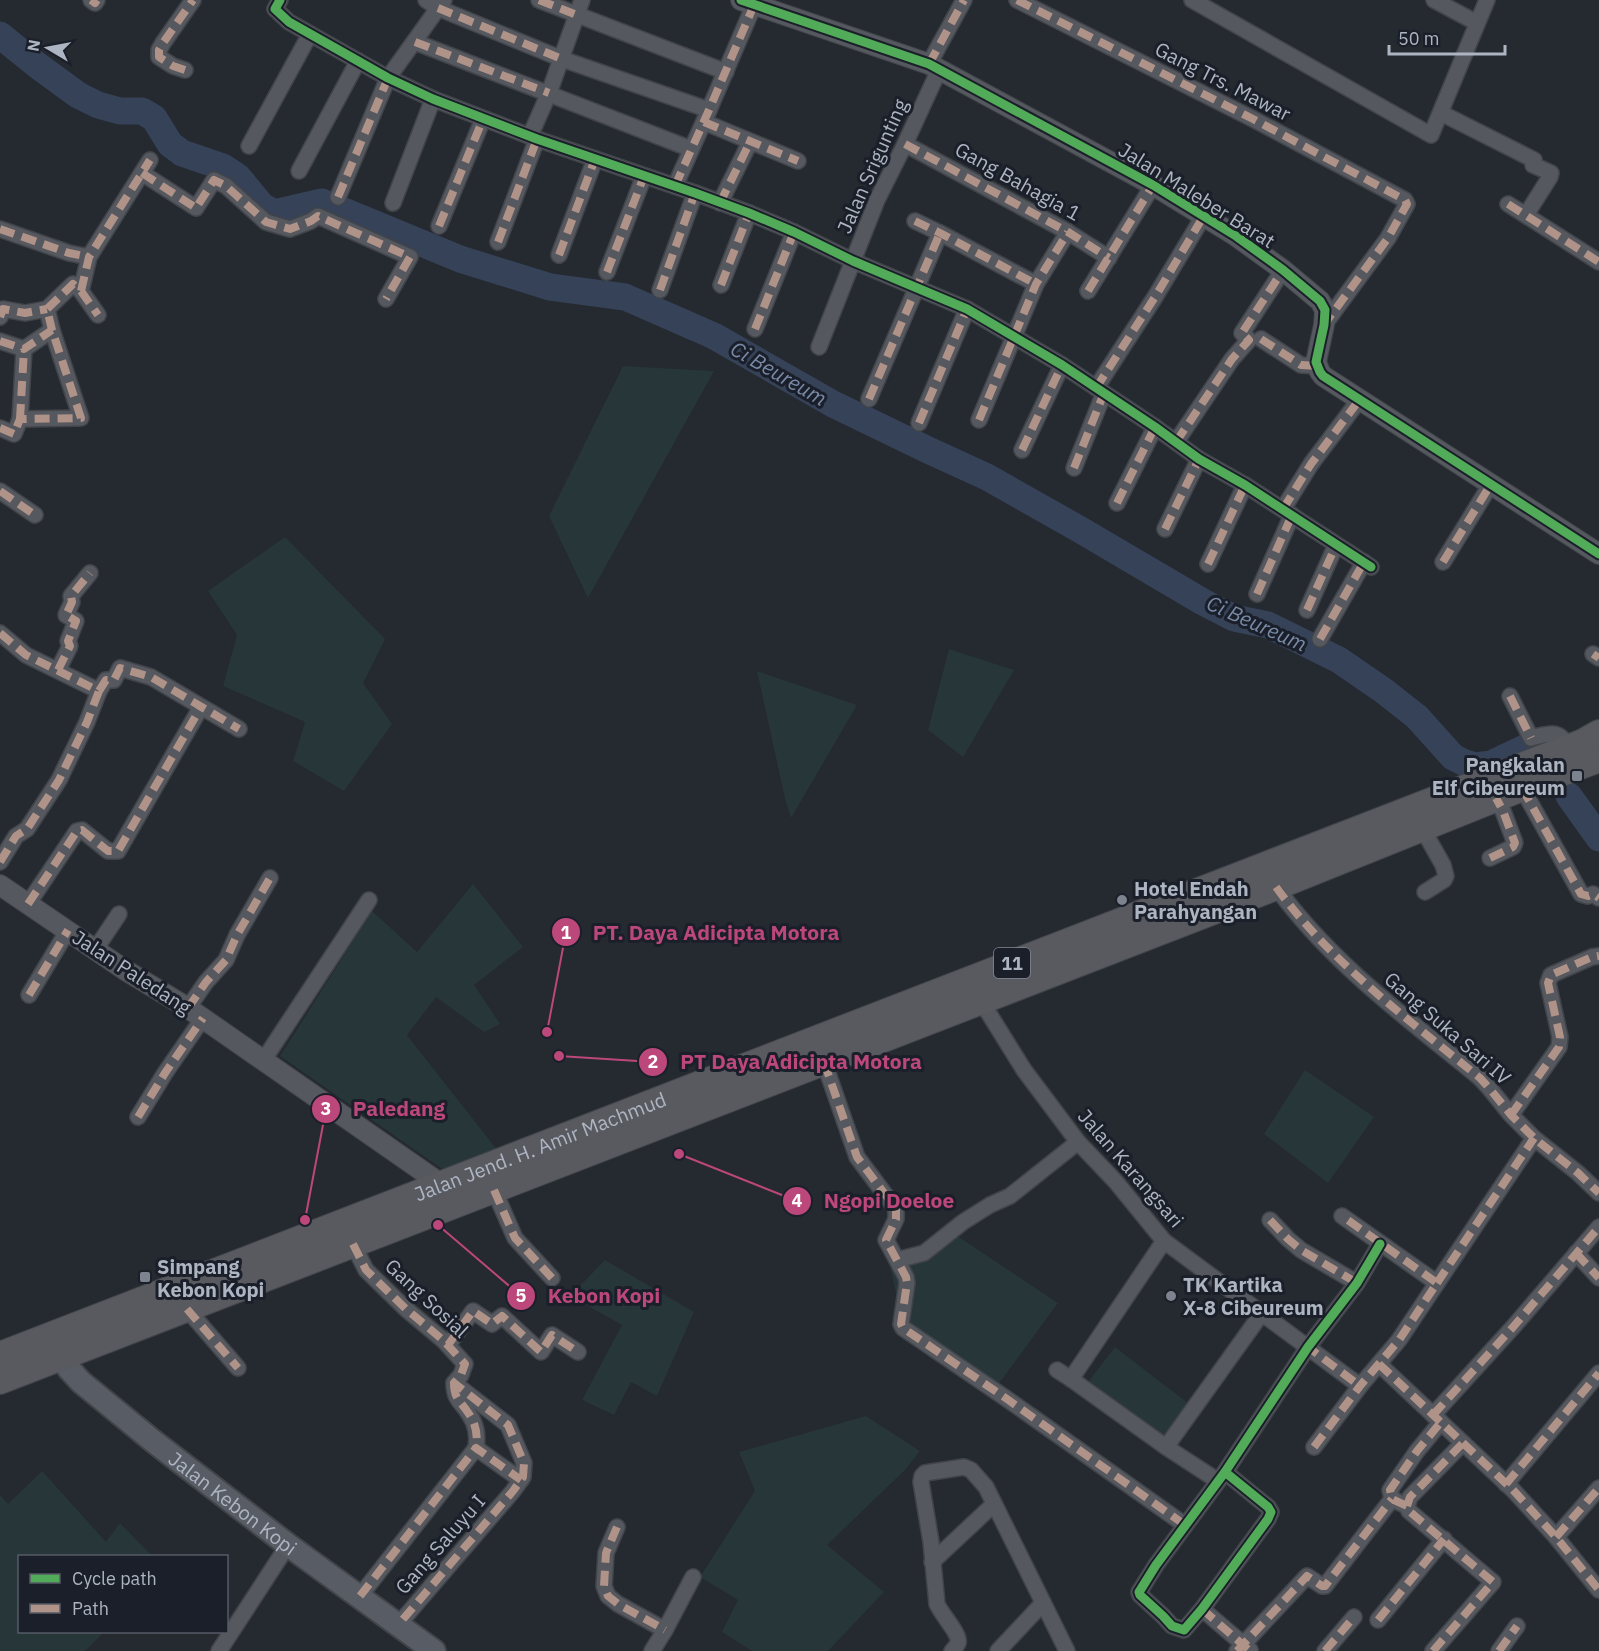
<svg xmlns="http://www.w3.org/2000/svg" width="1599" height="1651" viewBox="0 0 1599 1651" font-family="'IBM Plex Sans',sans-serif">
  <rect width="100%" height="100%" fill="#252930"/>
  <g fill="#273638">
    <path d="M623,366L714,371L588,598L549,516Z"/>
    <path d="M285,537L385,639L363,683L392,724L344,791L293,761L305,722L223,686L237,635L208,591Z"/>
    <path d="M949,649L1014,670L963,757L928,730Z"/>
    <path d="M757,671L857,705L791,818L785,799Z"/>
    <path d="M473,884L523,947L474,985L500,1024L484,1032L436,997L407,1035L498,1151L448,1173L280,1056L372,911L417,952Z"/>
    <path d="M1305,1070L1374,1117L1328,1183L1264,1134Z"/>
    <path d="M944,1227L1058,1303L995,1389L921,1333L900,1310L888,1258L924,1253Z"/>
    <path d="M605,1260L694,1312L657,1396L631,1382L614,1415L582,1400L622,1325L570,1296Z"/>
    <path d="M1115,1347L1189,1404L1163,1435L1089,1381Z"/>
    <path d="M866,1416L920,1451L905,1470L827,1545L884,1592L828,1651H752L722,1632L738,1600L700,1577L755,1491L739,1452Z"/>
    <path d="M42,1471L106,1542L120,1523L152,1556H20V1632H104L85,1651H0V1495L8,1504Z"/>
  </g>
  <g fill="none" stroke-linecap="round" stroke-linejoin="round">
    <g stroke="#364258" stroke-width="27">
      <path d="M0,35L37,65L78,95L98,105L120,111H142L154,118L170,144L182,153L223,167L238,177L262,206L274,213L322,202L460,259L550,287L625,297L714,336L833,404L928,450L987,477L1079,529L1203,602L1234,618L1268,625L1339,660L1384,691L1417,717L1453,757L1465,763L1476,766L1491,764L1529,746H1537L1542,749"/>
      <path d="M1569,796L1599,838"/>
    </g>
    <g stroke="#414449" stroke-width="18">
      <g id="minor">
        <path d="M91,0L95,3L97,0"/>
        <path d="M280,0L275,9L289,22L358,61L388,78L433,99L537,139L695,193L749,213L794,232L853,261L967,309L1062,365L1155,427L1199,459L1245,485L1371,567"/>
        <path d="M426,0L438,8L562,59L709,110"/>
        <path d="M539,0L726,72"/>
        <path d="M1017,0L1253,119L1405,200L1407,204L1388,238L1324,325"/>
        <path d="M1192,0L1431,135L1487,0"/>
        <path d="M1434,0L1477,23"/>
        <path d="M415,42L691,149"/>
        <path d="M929,64L964,0"/>
        <path d="M185,70L173,66L159,57V50L163,43L193,0"/>
        <path d="M1441,113L1534,160L1533,165L1551,173L1550,177L1526,215"/>
        <path d="M704,122L798,161"/>
        <path d="M530,136L549,93L582,0"/>
        <path d="M905,144L1068,232L1109,258"/>
        <path d="M249,146L310,34"/>
        <path d="M299,171L358,61"/>
        <path d="M142,173L196,208L214,180L226,186L266,222L290,229L311,221L318,216L410,257L386,299"/>
        <path d="M675,186L709,110L754,5"/>
        <path d="M338,197L388,78L444,0"/>
        <path d="M393,203L433,99"/>
        <path d="M720,203L750,142"/>
        <path d="M1508,204L1599,262"/>
        <path d="M915,221L940,233L1036,284"/>
        <path d="M439,226L483,119"/>
        <path d="M0,229L69,253L89,257"/>
        <path d="M498,242L537,139"/>
        <path d="M559,255L595,159"/>
        <path d="M607,272L644,176"/>
        <path d="M721,285L749,213"/>
        <path d="M660,290L695,193"/>
        <path d="M81,291L89,257L150,160"/>
        <path d="M1088,291L1153,185"/>
        <path d="M0,317L3,309L25,313L47,309"/>
        <path d="M755,329L794,232"/>
        <path d="M1261,339L1301,365L1317,366"/>
        <path d="M0,341L24,349L52,330"/>
        <path d="M819,347L877,200L905,144L939,70"/>
        <path d="M1096,388L1155,297L1203,217"/>
        <path d="M869,399L940,233"/>
        <path d="M20,419L24,349"/>
        <path d="M979,420L1036,284L1068,232"/>
        <path d="M919,423L967,309"/>
        <path d="M0,428L14,434L20,419L81,418L52,330L47,309L73,284L81,291L98,315"/>
        <path d="M1176,442L1232,359L1249,340L1242,333L1283,270"/>
        <path d="M1022,450L1062,365"/>
        <path d="M1074,468L1104,393"/>
        <path d="M0,491L35,515"/>
        <path d="M1117,503L1155,427"/>
        <path d="M1283,509L1311,464L1360,399"/>
        <path d="M1165,529L1199,459"/>
        <path d="M1443,562L1491,484"/>
        <path d="M1208,564L1245,485"/>
        <path d="M1257,594L1292,515"/>
        <path d="M1307,610L1336,545"/>
        <path d="M0,633L26,655L99,691L106,680H114L120,668L151,677L239,729"/>
        <path d="M1320,639L1364,562"/>
        <path d="M1593,654L1599,658"/>
        <path d="M58,670L70,646L68,641L76,621L66,615L72,602L71,596L90,573"/>
        <path d="M1510,696L1531,738C1548,734 1560,728 1568,748"/>
        <path d="M1522,788L1581,894L1588,896L1593,894L1599,898"/>
        <path d="M1422,828L1443,865L1446,876L1444,880L1425,892"/>
        <path d="M1490,858L1513,847L1515,843L1503,811L1496,798"/>
        <path d="M0,862L16,836L27,829L59,780L87,722L99,691"/>
        <path d="M1276,887C1331,963 1408,1019 1480,1078L1490,1089L1511,1115L1534,1138L1578,1173L1599,1193"/>
        <path d="M28,904L77,831L82,830L108,851H118L201,707"/>
        <path d="M95,950L119,914"/>
        <path d="M29,995L68,930"/>
        <path d="M978,996L1024,1070L1078,1142L1116,1182L1164,1241L1360,1386"/>
        <path d="M188,1008L206,982L226,960L237,935L270,878"/>
        <path d="M263,1061L369,900"/>
        <path d="M824,1062L857,1157L896,1209V1219L886,1240L906,1277L907,1283L901,1324L903,1328L1007,1399L1185,1525"/>
        <path d="M1511,1115L1559,1047L1560,1037L1548,983L1551,975L1592,957L1599,956"/>
        <path d="M138,1117L165,1073L203,1018"/>
        <path d="M494,1190L515,1238L552,1278"/>
        <path d="M1270,1220L1288,1239L1301,1250L1357,1283"/>
        <path d="M353,1244L366,1270L406,1309L443,1340L465,1364L461,1375L454,1383L508,1425L524,1463L523,1477L513,1491L398,1625"/>
        <path d="M1576,1253L1599,1278"/>
        <path d="M897,1260L924,1253L963,1222L990,1205L1010,1196L1078,1142"/>
        <path d="M1437,1283L1534,1138"/>
        <path d="M187,1309L238,1368"/>
        <path d="M448,1345L473,1311L492,1324L502,1316L541,1352L552,1335L578,1352"/>
        <path d="M1379,1364L1513,1490L1556,1537L1599,1590"/>
        <path d="M1057,1370L1071,1379L1166,1447L1215,1479"/>
        <path d="M1071,1379L1164,1241"/>
        <path d="M454,1383C454,1400 461,1401 469,1414C476,1424 478,1436 476,1448"/>
        <path d="M1433,1415L1514,1326L1599,1227"/>
        <path d="M1166,1447L1262,1313"/>
        <path d="M1314,1447L1360,1386L1399,1340L1437,1283L1342,1216"/>
        <path d="M1225,1472L1268,1507L1271,1512L1268,1519L1202,1609L1184,1630L1172,1626L1163,1616L1140,1595L1139,1592L1141,1589L1156,1565L1225,1472L1308,1347L1357,1283L1380,1244"/>
        <path d="M1506,1484L1599,1373"/>
        <path d="M1407,1506L1410,1497L1463,1443"/>
        <path d="M617,1527L606,1553L604,1586L608,1596L618,1604L665,1630"/>
        <path d="M1556,1537L1599,1488"/>
        <path d="M932,1562L994,1504"/>
        <path d="M360,1596L476,1448L521,1480"/>
        <path d="M1202,1609L1250,1650"/>
        <path d="M1378,1620L1444,1539"/>
        <path d="M219,1651L288,1545"/>
        <path d="M652,1651L665,1630L693,1577"/>
        <path d="M952,1651C954,1649 957,1645 958,1643C961,1635 941,1614 937,1604L931,1542L921,1482L922,1476L925,1473L964,1467L971,1470L986,1487L1067,1651"/>
        <path d="M998,1651L1043,1603"/>
        <path d="M1237,1651L1307,1576L1322,1586H1325L1392,1499"/>
        <path d="M1325,1651L1354,1617"/>
        <path d="M1433,1651L1493,1582L1409,1511L1407,1506L1392,1499L1390,1490L1417,1451L1441,1422"/>
        <path d="M1499,1651L1517,1626"/>
      </g>
    </g>
    <g stroke="#414449" stroke-width="22">
      <g id="tertiary">
        <path d="M741,0L929,64L1153,185L1236,236L1283,270L1320,301L1325,310L1324,325L1316,362L1320,372L1323,376L1599,554"/>
        <path d="M0,885L125,970L188,1008L441,1184"/>
      </g>
    </g>
    <g stroke="#414449" stroke-width="26">
      <g id="secondary">
        <path id="s1" d="M56,1340L61,1356L69,1369L81,1382L153,1441L288,1545L434,1651"/>
      </g>
    </g>
    <g stroke="#42454b" stroke-width="28">
      <g id="trunk">
        <path id="s2" d="M0,1355L1568,748L1583,742L1599,733"/>
        <path d="M0,1381L1276,887L1522,788L1599,759"/>
      </g>
    </g>
    <use href="#minor" stroke="#55585e" stroke-width="15"/>
    <use href="#tertiary" stroke="#55585e" stroke-width="20"/>
    <use href="#secondary" stroke="#585c64" stroke-width="22"/>
    <use href="#trunk" stroke="#585a60" stroke-width="26"/>
    <g stroke="#af9288" stroke-width="8" stroke-dasharray="15 8" stroke-linecap="butt">
      <path d="M91,0L95,3L97,0"/>
      <path d="M539,0L577,15"/>
      <path d="M1017,0L1253,119L1405,200L1407,204L1388,238L1326,322"/>
      <path d="M438,8L562,59"/>
      <path d="M415,42L549,93"/>
      <path d="M929,64L964,0"/>
      <path d="M185,70L173,66L159,57V50L163,43L193,0"/>
      <path d="M704,122L798,161"/>
      <path d="M905,144L1068,232L1109,258"/>
      <path d="M142,173L196,208L214,180L226,186L266,222L290,229L311,221L318,216L410,257L386,299"/>
      <path d="M675,186L709,110L754,5"/>
      <path d="M338,197L388,78"/>
      <path d="M720,203L750,142"/>
      <path d="M1508,204L1599,262"/>
      <path d="M915,221L940,233L1036,284"/>
      <path d="M439,226L483,119"/>
      <path d="M0,229L69,253L89,257"/>
      <path d="M498,242L537,139"/>
      <path d="M559,255L595,159"/>
      <path d="M607,272L644,176"/>
      <path d="M721,285L749,213"/>
      <path d="M660,290L695,193"/>
      <path d="M81,291L89,257L150,160"/>
      <path d="M1088,291L1153,185"/>
      <path d="M0,317L3,309L25,313L47,309"/>
      <path d="M755,329L794,232"/>
      <path d="M1261,339L1301,365L1317,366"/>
      <path d="M0,341L24,349L52,330"/>
      <path d="M1096,388L1155,297L1203,217"/>
      <path d="M869,399L940,233"/>
      <path d="M20,419L24,349"/>
      <path d="M979,420L1036,284L1068,232"/>
      <path d="M919,423L967,309"/>
      <path d="M0,428L14,434L20,419L81,418L52,330L47,309L73,284L81,291L98,315"/>
      <path d="M1176,442L1232,359L1249,340L1242,333L1283,270"/>
      <path d="M1022,450L1062,365"/>
      <path d="M1074,468L1104,393"/>
      <path d="M0,491L35,515"/>
      <path d="M1117,503L1155,427"/>
      <path d="M1283,509L1311,464L1360,399"/>
      <path d="M1165,529L1199,459"/>
      <path d="M1443,562L1491,484"/>
      <path d="M1208,564L1245,485"/>
      <path d="M1257,594L1292,515"/>
      <path d="M1307,610L1336,545"/>
      <path d="M0,633L26,655L99,691L106,680H114L120,668L151,677L239,729"/>
      <path d="M1320,639L1364,562"/>
      <path d="M1593,654L1599,658"/>
      <path d="M58,670L70,646L68,641L76,621L66,615L72,602L71,596L90,573"/>
      <path d="M1510,696L1531,738"/>
      <path d="M1522,788L1581,894L1588,896L1593,894L1599,898"/>
      <path d="M1490,858L1513,847L1515,843L1503,811L1496,798"/>
      <path d="M0,862L16,836L27,829L59,780L87,722L99,691"/>
      <path d="M1276,887C1331,963 1408,1019 1480,1078L1490,1089L1511,1115L1534,1138L1578,1173L1599,1193"/>
      <path d="M28,904L77,831L82,830L108,851H118L201,707"/>
      <path d="M29,995L68,930"/>
      <path d="M188,1008L206,982L226,960L237,935L270,878"/>
      <path d="M824,1062L857,1157L896,1209V1219L886,1240L906,1277L907,1283L901,1324L903,1328L1007,1399L1185,1525"/>
      <path d="M1511,1115L1559,1047L1560,1037L1548,983L1551,975L1592,957L1599,956"/>
      <path d="M138,1117L165,1073L203,1018"/>
      <path d="M494,1190L515,1238L552,1278"/>
      <path d="M1270,1220L1288,1239L1301,1250L1357,1283"/>
      <path d="M353,1244L366,1270L406,1309L443,1340L465,1364L461,1375L454,1383L508,1425L524,1463L523,1477L513,1491L398,1625"/>
      <path d="M1576,1253L1599,1278"/>
      <path d="M1437,1283L1534,1138"/>
      <path d="M187,1309L238,1368"/>
      <path d="M1310,1344L1308,1347L1360,1386"/>
      <path d="M448,1345L473,1311L492,1324L502,1316L541,1352L552,1335L578,1352"/>
      <path d="M1379,1364L1513,1490L1556,1537L1599,1590"/>
      <path d="M454,1383C454,1400 461,1401 469,1414C476,1424 478,1436 476,1448"/>
      <path d="M1433,1415L1514,1326L1599,1227"/>
      <path d="M1314,1447L1360,1386L1399,1340L1437,1283L1342,1216"/>
      <path d="M1506,1484L1599,1373"/>
      <path d="M1407,1506L1410,1497L1463,1443"/>
      <path d="M617,1527L606,1553L604,1586L608,1596L618,1604L665,1630"/>
      <path d="M1556,1537L1599,1488"/>
      <path d="M360,1596L476,1448L521,1480"/>
      <path d="M1202,1609L1250,1651"/>
      <path d="M1378,1620L1444,1539"/>
      <path d="M1237,1651L1307,1576L1322,1586H1325L1392,1499"/>
      <path d="M1325,1651L1354,1617"/>
      <path d="M1433,1651L1493,1582L1409,1511L1407,1506L1392,1499L1390,1490L1417,1451L1441,1422"/>
      <path d="M1499,1651L1517,1626"/>
    </g>
    <g stroke="#1a1f29" stroke-width="13">
      <g id="cycleway">
        <path d="M280,0L275,9L289,22L358,61L388,78L433,99L537,139L695,193L749,213L794,232L853,261L967,309L1062,365L1155,427L1199,459L1245,485L1371,567"/>
        <path d="M741,0L929,64L1153,185L1236,236L1283,270L1320,301L1325,310L1324,325L1316,362L1320,372L1323,376L1599,554"/>
        <path d="M1225,1472L1268,1507L1271,1512L1268,1519L1202,1609L1184,1630L1172,1626L1163,1616L1140,1595L1139,1592L1141,1589L1156,1565L1225,1472L1308,1347L1357,1283L1380,1244"/>
      </g>
    </g>
    <use href="#cycleway" stroke="#51ab58" stroke-width="9"/>
  </g>
  <g fill="#7e848f" stroke="#1a1f29" stroke-width="2">
    <rect x="1571" y="770" width="12" height="12" rx="3"/>
    <circle cx="1122" cy="900" r="6"/>
    <rect x="139" y="1271" width="12" height="12" rx="3"/>
    <circle cx="1171" cy="1296" r="6"/>
  </g>
  <g text-anchor="middle" dominant-baseline="central" stroke-width="6" stroke-linejoin="round" paint-order="stroke">
    <rect fill="#1a1f29" stroke="#828894" stroke-width="1.5" x="994" y="948" width="36" height="30" rx="4.5"/>
    <g font-size="18" font-weight="bold" fill="#aeb5c2">
      <text x="1012" y="963">11</text>
    </g>
    <g font-size="20" fill="#aeb5c2" stroke="#1a1f29">
      <text transform="translate(1223 81) rotate(27)">Gang Trs. Mawar</text>
      <text transform="translate(872 166) rotate(-66)">Jalan Srigunting</text>
      <text transform="translate(1018 181) rotate(29)">Gang Bahagia 1</text>
      <text transform="translate(1197 195) rotate(32)">Jalan Maleber Barat</text>
      <text transform="translate(132 972) rotate(33)">Jalan Paledang</text>
      <text transform="translate(1448 1028) rotate(41)">Gang Suka Sari IV</text>
      <text stroke="none"><textPath href="#s2" startOffset="579">Jalan Jend. H. Amir Machmud</textPath></text>
      <text transform="translate(1131 1168) rotate(49)">Jalan Karangsari</text>
      <text transform="translate(427 1298) rotate(43)">Gang Sosial</text>
      <text stroke="none"><textPath href="#s1" startOffset="244">Jalan Kebon Kopi</textPath></text>
      <text transform="translate(440 1544) rotate(-49)">Gang Saluyu I</text>
    </g>
    <g font-size="20" font-weight="bold" fill="#aeb5c2" stroke="#1a1f29" text-anchor="start">
      <text x="1565" y="764" text-anchor="end">Pangkalan<tspan x="1565" dy="23">Elf Cibeureum</tspan></text>
      <text x="1134" y="888">Hotel Endah<tspan x="1134" dy="23">Parahyangan</tspan></text>
      <text x="157" y="1266">Simpang<tspan x="157" dy="23">Kebon Kopi</tspan></text>
      <text x="1183" y="1284">TK Kartika<tspan x="1183" dy="23">X-8 Cibeureum</tspan></text>
    </g>
    <g font-size="21" font-style="italic" fill="#798aa8" stroke="#1a1f29">
      <text transform="translate(779 373) rotate(30)">Ci Beureum</text>
      <text transform="translate(1257 623) rotate(24)">Ci Beureum</text>
    </g>
  </g>
  <path fill="none" stroke="#bc477a" stroke-width="2" d="M547 1032L566 932M559 1056L653 1062M305 1220L326 1109M679 1154L797 1201M438 1225L521 1296"/>
  <g fill="#bc477a" stroke="#1a1f29" stroke-width="2">
    <circle cx="547" cy="1032" r="6"/>
    <circle cx="559" cy="1056" r="6"/>
    <circle cx="305" cy="1220" r="6"/>
    <circle cx="679" cy="1154" r="6"/>
    <circle cx="438" cy="1225" r="6"/>
    <circle cx="566" cy="932" r="15"/>
    <circle cx="653" cy="1062" r="15"/>
    <circle cx="326" cy="1109" r="15"/>
    <circle cx="797" cy="1201" r="15"/>
    <circle cx="521" cy="1296" r="15"/>
  </g>
  <g font-size="18" text-anchor="middle" font-weight="bold" fill="#fff">
    <text x="566" y="939">1</text>
    <text x="653" y="1068">2</text>
    <text x="326" y="1115">3</text>
    <text x="797" y="1207">4</text>
    <text x="521" y="1302">5</text>
  </g>
  <g font-size="21" text-anchor="middle" font-weight="bold" fill="#bc477a" stroke="#1a1f29" stroke-width="6" stroke-linejoin="round" paint-order="stroke">
    <text x="716" y="940">PT. Daya Adicipta Motora</text>
    <text x="801" y="1069">PT Daya Adicipta Motora</text>
    <text x="399" y="1116">Paledang</text>
    <text x="889" y="1208">Ngopi Doeloe</text>
    <text x="604" y="1303">Kebon Kopi</text>
  </g>
  <rect x="18" y="1555" width="210" height="78" fill="#1a1f29" stroke="#555b66" stroke-width="1.5"/>
  <rect x="30" y="1574" width="30" height="9" fill="#51ab58" stroke="#555b66" stroke-width="1.5"/>
  <text x="72" y="1585" font-size="18" fill="#aeb5c2">Cycle path</text>
  <rect x="30" y="1604" width="30" height="9" fill="#af9288" stroke="#555b66" stroke-width="1.5"/>
  <text x="72" y="1615" font-size="18" fill="#aeb5c2">Path</text>
  <g transform="translate(48 48) rotate(280)" stroke="#1a1f29" stroke-width="4.5" paint-order="stroke">
  <path d="M0-4.5L10 22L0 15L-10 22Z" fill="#aeb5c2"/>
  <text y="-9" font-size="16" font-weight="bold" text-anchor="middle" fill="#aeb5c2">N</text>
  </g>
  <path d="M1389 45v9h116v-9" fill="none" stroke="#aeb5c2" stroke-width="3"/>
  <text x="1398" y="45" font-size="18" fill="#aeb5c2" stroke="#1a1f29" stroke-width="4.5" paint-order="stroke">50 m</text>
</svg>
